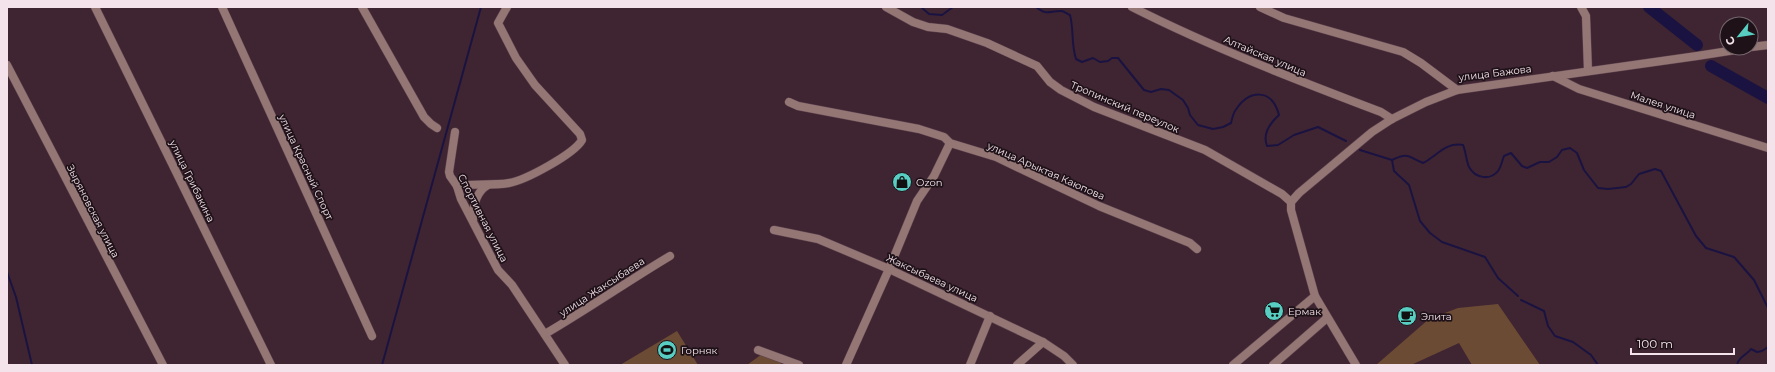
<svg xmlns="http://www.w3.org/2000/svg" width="1775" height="372" viewBox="0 0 1775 372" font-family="Montserrat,sans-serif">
  <rect width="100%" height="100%" fill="#3f2531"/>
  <g fill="#6c4b35">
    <path d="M1498,304L1540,365H1472L1459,343L1411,365H1376L1429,319L1458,308Z"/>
    <path d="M677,331L698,365H620Z"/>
    <path d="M762,354L782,362L780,365H747Z"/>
  </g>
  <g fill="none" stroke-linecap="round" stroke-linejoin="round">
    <g stroke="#1a1342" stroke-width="2">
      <path d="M921,7L929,14L942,15L953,7"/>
      <path d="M1036,7C1047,16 1049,11 1061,11C1064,11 1067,14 1070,15C1074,30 1071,44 1076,59L1082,62L1093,58L1100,62L1108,61L1112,58H1118L1144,90L1151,92L1161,89L1169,90L1183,100L1188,108L1190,115L1198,125L1213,129L1223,127L1231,123C1232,119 1233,114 1235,111C1249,89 1272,88 1279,115C1270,123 1262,133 1267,146L1278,145L1294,135L1318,127L1346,141"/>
      <path d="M1360,150L1392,160C1409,152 1408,157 1423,163C1437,156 1445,142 1463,145C1466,152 1466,160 1469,167C1475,178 1490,181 1498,171C1501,167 1502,161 1504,156L1511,153L1522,166L1527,168L1540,162H1549L1557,157L1562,150L1570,148L1577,153L1584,170L1598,188L1608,189L1626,187L1631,184L1639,174L1655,169L1661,171L1696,236L1706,248L1734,257L1754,280L1768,308"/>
      <path d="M1392,160L1394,171L1409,185L1420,221L1430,233L1442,242L1485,257L1498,278L1518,296"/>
      <path d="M7,272L16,297L32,365"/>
      <path d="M1521,300L1544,311L1548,326L1555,336L1573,342L1591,355L1598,365"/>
      <path d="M382,365L481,7"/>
      <path d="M1737,365C1738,357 1747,355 1751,349L1757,352L1762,351L1768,347"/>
    </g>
    <g stroke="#1a1342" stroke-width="12">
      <path d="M1649,7L1697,45"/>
      <path d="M1711,66L1768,98"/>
    </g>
    <g stroke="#5c434f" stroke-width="9">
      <g id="minor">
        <path d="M95,7L271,365"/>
        <path d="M222,7L372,336"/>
        <path d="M362,7L424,117L431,124L437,128"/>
        <path d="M886,7L913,22L928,27L947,29L987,43L1037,66L1050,82L1061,90L1094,107L1205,150L1282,194L1291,202"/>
        <path d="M1132,7C1213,48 1297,80 1381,112L1392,119"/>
        <path d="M1260,7L1284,18L1403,52L1421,63L1457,90"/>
        <path d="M1581,7L1586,16L1588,71"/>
        <path d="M1751,47L1768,45"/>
        <path d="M1553,76L1579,89L1768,148"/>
        <path d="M789,102L798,106L919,129L944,137L950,143L996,157L1099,206L1190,243L1197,249"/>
        <path d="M455,132L449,172L450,176L457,186L461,199L498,270L512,285L565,365"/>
        <path d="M457,186C474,183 492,186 509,183C526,180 574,154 582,140L580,134L535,85L516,58L498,23L507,7"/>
        <path d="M473,220C473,207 475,192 488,185"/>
        <path d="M774,230L818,239L889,269L1043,342L1064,356L1073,365"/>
        <path d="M545,334C588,309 628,281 670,256"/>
        <path d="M758,350L799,365"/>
        <path d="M846,365L889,269L917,201L934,176L950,143"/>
        <path d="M970,365L990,316"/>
        <path d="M1017,365L1043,342"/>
        <path d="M1233,365L1315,296"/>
        <path d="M1273,365L1327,318"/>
        <path d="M1356,365L1315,296L1291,210V202L1299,193L1372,132L1392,119L1426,102L1457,90L1697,56L1748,48"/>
      </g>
    </g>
    <g stroke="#5c434f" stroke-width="9">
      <path id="tertiary" d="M7,65L163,365"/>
    </g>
    <use href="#minor" stroke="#947674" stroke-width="8"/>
    <use href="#tertiary" stroke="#947674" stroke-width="8"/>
  </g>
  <defs>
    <g id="shop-disc" transform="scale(1)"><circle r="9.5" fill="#57cec1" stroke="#1e1218"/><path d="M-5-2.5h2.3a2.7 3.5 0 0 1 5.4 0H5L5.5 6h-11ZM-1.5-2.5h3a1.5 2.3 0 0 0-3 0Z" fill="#111"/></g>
    <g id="supermarket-disc" transform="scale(1)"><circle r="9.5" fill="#57cec1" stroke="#1e1218"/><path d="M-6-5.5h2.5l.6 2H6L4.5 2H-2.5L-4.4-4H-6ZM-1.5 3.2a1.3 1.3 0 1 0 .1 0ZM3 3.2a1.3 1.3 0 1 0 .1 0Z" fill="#111"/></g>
    <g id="cafe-disc" transform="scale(1)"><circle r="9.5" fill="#57cec1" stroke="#1e1218"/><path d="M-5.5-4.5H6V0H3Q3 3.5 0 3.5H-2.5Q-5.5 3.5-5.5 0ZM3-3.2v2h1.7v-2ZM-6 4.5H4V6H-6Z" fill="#111"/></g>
    <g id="stadium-disc" transform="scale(1)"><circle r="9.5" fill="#57cec1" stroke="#1e1218"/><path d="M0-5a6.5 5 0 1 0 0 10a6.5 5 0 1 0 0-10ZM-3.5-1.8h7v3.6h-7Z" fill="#111"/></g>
  </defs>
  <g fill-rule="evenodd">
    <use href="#shop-disc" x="902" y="182"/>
    <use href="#supermarket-disc" x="1274" y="311"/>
    <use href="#cafe-disc" x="1407" y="316"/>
    <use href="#stadium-disc" x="667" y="350"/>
  </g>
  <g text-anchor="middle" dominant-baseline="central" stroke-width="3.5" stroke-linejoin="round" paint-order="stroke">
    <g font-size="10" fill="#f5e3eb" stroke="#1e1218">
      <text transform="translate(1265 56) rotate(23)">Алтайская улица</text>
      <text transform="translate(1495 73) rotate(-7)">улица Бажова</text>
      <text transform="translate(1663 105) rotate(18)">Малея улица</text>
      <text transform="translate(1125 107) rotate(23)">Тропинский переулок</text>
      <text transform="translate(306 167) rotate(65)">улица Красный Спорт</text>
      <text transform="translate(1046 171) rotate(24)">улица Арыктая Каюпова</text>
      <text transform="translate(192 181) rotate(64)">улица Грибакина</text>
      <text transform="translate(93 211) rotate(63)">Зыряновская улица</text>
      <text transform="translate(483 218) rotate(63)">Спортивная улица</text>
      <text transform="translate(932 278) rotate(25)">Жаксыбаева улица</text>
      <text transform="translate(602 287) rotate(-33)">улица Жаксыбаева</text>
    </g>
    <g font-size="10" fill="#f5e3eb" stroke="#1e1218" text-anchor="start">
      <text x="916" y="182">Ozon</text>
      <text x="1288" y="311">Ермак</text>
      <text x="1421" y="316">Элита</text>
      <text x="681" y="350">Горняк</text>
    </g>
  </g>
  <rect width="1775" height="372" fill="none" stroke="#f5e3eb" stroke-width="16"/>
  <g transform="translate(1739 36) rotate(240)"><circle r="19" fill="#1e1218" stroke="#74666c"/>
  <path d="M0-3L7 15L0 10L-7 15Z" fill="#57cec1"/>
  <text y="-6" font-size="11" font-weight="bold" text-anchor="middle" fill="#f5e3eb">С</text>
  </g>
  <path d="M1631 348v6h103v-6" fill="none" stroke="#f5e3eb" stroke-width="2"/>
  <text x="1637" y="348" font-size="12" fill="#f5e3eb" stroke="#1e1218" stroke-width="3" paint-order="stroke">100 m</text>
</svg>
